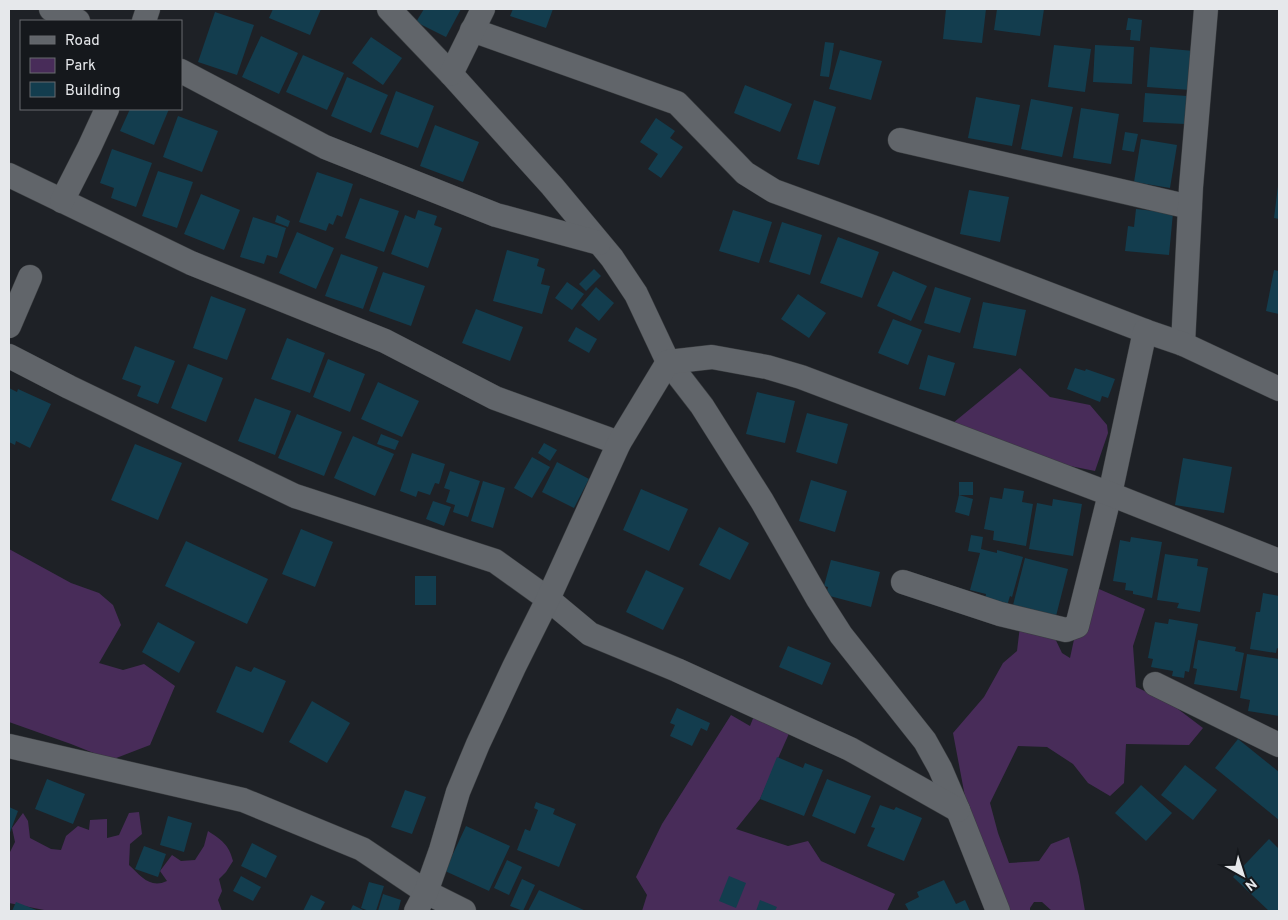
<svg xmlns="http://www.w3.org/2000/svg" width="1288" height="920" viewBox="0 0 1288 920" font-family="Overpass,sans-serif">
  <rect width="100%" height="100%" fill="#1e2126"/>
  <g fill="#482c59">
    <path d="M1020,368L1050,397L1090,405L1107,425L1108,433L1095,471L1050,462L953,423Z"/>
    <path d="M9,549L71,583L99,593L113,605L121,625L99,663L123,670L144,664L175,686L150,745L111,760L71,744L9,722Z"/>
    <path d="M1099,589L1145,609L1133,646L1136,687L1170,703L1203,728L1189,745L1126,744L1124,783L1110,796L1088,783L1073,764L1047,747L1018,746L990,803L998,833L1009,863L1039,861L1051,844L1069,837L1079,876L1085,911H1052L1042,902H1034L1030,908V911H1007L970,823L953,733L984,697L1003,663L1017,651L1020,626L1051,630L1062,653L1070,658L1078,621Z"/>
    <path d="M731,715L750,726L754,716L791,729L760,799L736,829L788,846L808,841L821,861L895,894L887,911H796L793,910V911H642L647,895L636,877L662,824Z"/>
    <path d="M139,812L142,834L130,844L129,865C141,876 150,889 167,881L160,871L172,855L181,861L195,860L204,846L208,831C222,840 229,845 233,861L226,872L219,879L222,891L218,900L222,911H49L9,903V854L15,842L12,828L23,813L28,821L30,838L51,849L61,850L66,836L78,826L89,830L90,820L107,819V838L119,835L129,813Z"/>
  </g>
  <g fill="#133d4e">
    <path d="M273,9H321L310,35L269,18Z"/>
    <path d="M424,9H461L446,37L416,22Z"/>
    <path d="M513,9H553L546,28L510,16Z"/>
    <path d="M946,9H986L982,43L943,39Z"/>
    <path d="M997,9H1044L1040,36L994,30Z"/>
    <path d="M215,12L254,25L237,75L198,62Z"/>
    <path d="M1128,18L1142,20L1140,41L1130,40L1131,30H1126Z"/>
    <path d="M261,36L298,53L279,94L242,77Z"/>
    <path d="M371,37L402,58L383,85L352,63Z"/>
    <path d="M825,42L834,43L829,77L820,76Z"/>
    <path d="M1054,45L1091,49L1085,92L1048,87Z"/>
    <path d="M1095,45L1134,47L1132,84L1093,82Z"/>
    <path d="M1150,47L1194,51L1191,90L1147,87Z"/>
    <path d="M840,50L882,61L871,100L829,89Z"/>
    <path d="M303,55L344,73L327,110L286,92Z"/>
    <path d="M347,77L388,95L371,133L331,116Z"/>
    <path d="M745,85L792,104L780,132L734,113Z"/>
    <path d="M396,91L434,106L418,148L380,134Z"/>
    <path d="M1145,93L1187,96L1185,124L1143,122Z"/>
    <path d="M976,97L1020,105L1012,146L968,138Z"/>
    <path d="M1031,99L1073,107L1062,157L1021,149Z"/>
    <path d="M814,100L836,107L819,165L797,159Z"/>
    <path d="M1081,108L1119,114L1111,164L1073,158Z"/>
    <path d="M130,109H169L154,145L120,131Z"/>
    <path d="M178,116L218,131L202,172L163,157Z"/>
    <path d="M656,118L675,131L670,138L683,147L661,178L648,169L658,154L640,142Z"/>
    <path d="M435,125L479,142L463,182L420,166Z"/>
    <path d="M1125,132L1138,134L1134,152L1122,150Z"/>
    <path d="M1141,139L1177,145L1170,188L1134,182Z"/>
    <path d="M112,149L152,163L136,207L111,198L114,188L100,183Z"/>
    <path d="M158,171L193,182L177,228L142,216Z"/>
    <path d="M317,172L353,184L342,217L337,215L333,225L329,223L326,231L299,222Z"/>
    <path d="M1278,186H1279V219L1274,218Z"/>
    <path d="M969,190L1009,197L1000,242L960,234Z"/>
    <path d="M201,194L240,210L224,250L184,234Z"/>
    <path d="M360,198L399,211L384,252L345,238Z"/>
    <path d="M1136,209L1173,213L1169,255L1125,251L1128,226L1134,227Z"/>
    <path d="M418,210L437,216L434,225L442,228L428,268L391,254L405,215L415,219Z"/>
    <path d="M733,210L772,222L759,263L719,251Z"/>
    <path d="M277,215L290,221L288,227L275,222Z"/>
    <path d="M253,217L286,228L277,258L267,255L264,264L240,257Z"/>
    <path d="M782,222L822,235L810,275L769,262Z"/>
    <path d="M297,232L334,248L316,289L279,273Z"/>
    <path d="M838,237L879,252L862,298L820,283Z"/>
    <path d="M507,250L539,259L537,266L545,269L541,284L550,286L542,314L493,301Z"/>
    <path d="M341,254L378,267L363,309L325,296Z"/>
    <path d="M594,269L601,276L586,291L579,284Z"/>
    <path d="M1274,270L1279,271V314L1266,311Z"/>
    <path d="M893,271L927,286L911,321L877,306Z"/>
    <path d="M383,272L425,286L411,326L369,311Z"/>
    <path d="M567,282L584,294L572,310L555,298Z"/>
    <path d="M596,287L614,303L599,321L581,305Z"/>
    <path d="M935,287L971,298L960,333L924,323Z"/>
    <path d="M798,294L826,313L809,338L781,319Z"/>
    <path d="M211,296L246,309L227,360L193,348Z"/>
    <path d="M983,302L1026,310L1016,356L973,348Z"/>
    <path d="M476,309L523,327L510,361L462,343Z"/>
    <path d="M893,319L922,330L908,365L878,353Z"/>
    <path d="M576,327L597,339L589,353L568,341Z"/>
    <path d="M287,338L325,353L310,393L271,379Z"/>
    <path d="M135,346L175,361L158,404L137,396L141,386L122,379Z"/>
    <path d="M928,355L955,363L945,396L919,389Z"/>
    <path d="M328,359L365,374L350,412L313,397Z"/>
    <path d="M188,364L223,378L206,422L171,408Z"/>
    <path d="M1075,368L1085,371L1086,369L1115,379L1108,398L1102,396L1100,402L1067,389Z"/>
    <path d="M378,382L419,401L402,437L361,419Z"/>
    <path d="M9,388L17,392L18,389L51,404L30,448L16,441L15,445L9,442Z"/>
    <path d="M757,392L795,401L785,443L746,434Z"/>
    <path d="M255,398L291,411L275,455L238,441Z"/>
    <path d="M807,413L848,424L837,464L796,452Z"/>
    <path d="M297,414L342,432L324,476L278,458Z"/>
    <path d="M381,434L399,441L395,450L377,444Z"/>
    <path d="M353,436L394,454L375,496L334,478Z"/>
    <path d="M544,443L557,450L550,461L538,453Z"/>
    <path d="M135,444L182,463L158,520L111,500Z"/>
    <path d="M412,453L445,464L439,484L435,483L430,495L418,491L416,497L400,491Z"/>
    <path d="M532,457L550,467L532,498L514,488Z"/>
    <path d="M1183,458L1232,467L1224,513L1175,505Z"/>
    <path d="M557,462L589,479L574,508L542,492Z"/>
    <path d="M450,471L480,481L468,517L453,512L455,505L446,502L450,490L444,488Z"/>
    <path d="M811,480L847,491L835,532L799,521Z"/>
    <path d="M483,481L505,488L493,528L471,521Z"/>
    <rect x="959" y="482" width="14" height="13"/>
    <path d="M1004,488L1024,491L1022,502L1033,504L1026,546L993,540L994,531L984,529L990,497L1002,499Z"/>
    <path d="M641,489L688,509L669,551L623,530Z"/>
    <path d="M959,495L973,499L969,516L955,512Z"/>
    <path d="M1053,499L1082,504L1073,556L1029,549L1037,503L1052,506Z"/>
    <path d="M433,501L451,507L444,526L426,519Z"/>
    <path d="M719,527L749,543L730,580L699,565Z"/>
    <path d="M301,529L333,542L315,587L282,574Z"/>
    <path d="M971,535L983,537L981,549L997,553V550L1023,557L1012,597L1010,596L1007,606L985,601L986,594L970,590L980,553L968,551Z"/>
    <path d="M1131,537L1162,542L1152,598L1133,594V591L1125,590L1126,583L1113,581L1120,540L1130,542Z"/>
    <path d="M186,541L268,579L247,624L165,586Z"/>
    <path d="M1165,554L1198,559L1197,566L1208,568L1200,612L1177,608L1179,603L1157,600Z"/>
    <path d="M1025,558L1068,569L1055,620L1012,609Z"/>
    <path d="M831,560L880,572L871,607L826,595L828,587L824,586Z"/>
    <path d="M646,570L684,588L663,630L626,612Z"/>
    <rect x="415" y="576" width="21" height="29"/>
    <path d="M1263,593L1279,596V649L1277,648L1276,653L1250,649L1256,612H1260Z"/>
    <path d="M1169,619L1198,624L1189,672L1185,671L1184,678L1172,676L1173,671L1151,667L1153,659L1148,658L1155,622L1168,624Z"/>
    <path d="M158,622L195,642L179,673L142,652Z"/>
    <path d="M1198,640L1236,647L1235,651L1244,653L1237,691L1194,684L1197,669L1193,668Z"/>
    <path d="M788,646L831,663L822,685L779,667Z"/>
    <path d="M1247,654L1279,659V716L1248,711L1250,700L1240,698Z"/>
    <path d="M236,666L251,672L254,667L286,681L263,733L216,712Z"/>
    <path d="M312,701L350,723L327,763L289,742Z"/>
    <path d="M677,708L710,723L707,731L701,728L692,746L670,736L675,725L670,723Z"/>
    <path d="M1238,739L1279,772V820L1215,768Z"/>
    <path d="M777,757L803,768L805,763L823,770L804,816L760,799Z"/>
    <path d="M1185,765L1217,790L1193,820L1161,795Z"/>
    <path d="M47,779L85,794L73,824L35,809Z"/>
    <path d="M827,779L871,796L855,834L812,816Z"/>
    <path d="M1141,785L1172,813L1146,841L1115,813Z"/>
    <path d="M405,790L426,797L412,834L391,827Z"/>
    <path d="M536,802L555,809L553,814L576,824L559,867L517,850L525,829L530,831L538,810L534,808Z"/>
    <path d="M880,805L894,810L896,807L922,818L904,861L867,846L875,828L871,827Z"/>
    <path d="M9,807L18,811L9,835Z"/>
    <path d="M168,816L192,823L184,852L160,845Z"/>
    <path d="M466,826L510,846L489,891L445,871Z"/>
    <path d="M1269,839L1279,849V911H1269L1233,877Z"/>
    <path d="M252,843L277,856L266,878L241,866Z"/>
    <path d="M144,846L166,854L158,877L135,869Z"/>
    <path d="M507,860L522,867L509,895L494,888Z"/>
    <path d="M241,876L261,887L253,901L233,891Z"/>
    <path d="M729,876L746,883L736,908L719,901Z"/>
    <path d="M522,879L535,885L523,911L510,906Z"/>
    <path d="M944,880L956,904L965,900L970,911H909L905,904L919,897L917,892Z"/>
    <path d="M369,882L384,886L376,911H369L361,908Z"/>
    <path d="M539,890L586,911H528Z"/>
    <path d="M383,894L401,900L398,911H378Z"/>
    <path d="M311,895L325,902L320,911H303Z"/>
    <path d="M760,900L777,907L775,911H756Z"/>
    <path d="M16,902L39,911H12Z"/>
    <path d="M353,905L365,911H350Z"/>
  </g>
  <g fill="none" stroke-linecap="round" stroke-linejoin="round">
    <g stroke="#393c3f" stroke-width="25">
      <g id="minor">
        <path d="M51,9L78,21"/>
        <path d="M389,9L451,74L552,186L612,258L636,294L668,362L702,406L762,501L818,599L841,635L925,741L940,768L958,810L998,911"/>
        <path d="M144,21L148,9"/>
        <path d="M472,30L677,103L745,173L774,191L878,229L1145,331"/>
        <path d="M181,71L325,147L496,215L599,243"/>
        <path d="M451,74L483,9"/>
        <path d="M900,140L1190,207"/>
        <path d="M9,175L191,263L385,341L495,398L619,443"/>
        <path d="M62,201L89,148L107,109"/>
        <path d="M9,326L30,277"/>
        <path d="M1183,344L1191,187L1206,9"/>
        <path d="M9,356L69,387L295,496L495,561L548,599L590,634L677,670L850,749L958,810"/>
        <path d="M903,582L1000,614L1066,630L1077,626L1110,494L1145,331L1183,344L1279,389"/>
        <path d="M1155,684L1279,745"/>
        <path d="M9,746L243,800L362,849L426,892L464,911"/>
        <path d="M416,911L426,892L441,850L458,792L478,744L514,667L548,599L619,443L668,362L712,357L767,367L801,377L1110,494L1279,561"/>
      </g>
    </g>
    <use href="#minor" stroke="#61656a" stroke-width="24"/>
  </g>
  <rect width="1288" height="920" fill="none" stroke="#e6e8eb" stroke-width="20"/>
  <rect x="20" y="20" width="162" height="90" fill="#15181c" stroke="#696b6f"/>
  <rect x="30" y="36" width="25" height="8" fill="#61656a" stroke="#696b6f"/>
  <text x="65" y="45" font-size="15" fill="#e6e8eb">Road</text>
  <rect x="30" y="58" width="25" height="15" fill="#482c59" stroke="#696b6f"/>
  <text x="65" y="70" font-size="15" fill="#e6e8eb">Park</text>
  <rect x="30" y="82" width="25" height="15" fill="#133d4e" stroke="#696b6f"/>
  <text x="65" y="95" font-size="15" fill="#e6e8eb">Building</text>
  <g transform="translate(1243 875) rotate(141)" stroke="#15181c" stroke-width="4" paint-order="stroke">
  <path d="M0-4L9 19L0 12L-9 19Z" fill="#e6e8eb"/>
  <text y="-8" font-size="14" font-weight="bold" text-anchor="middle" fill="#e6e8eb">N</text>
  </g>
</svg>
